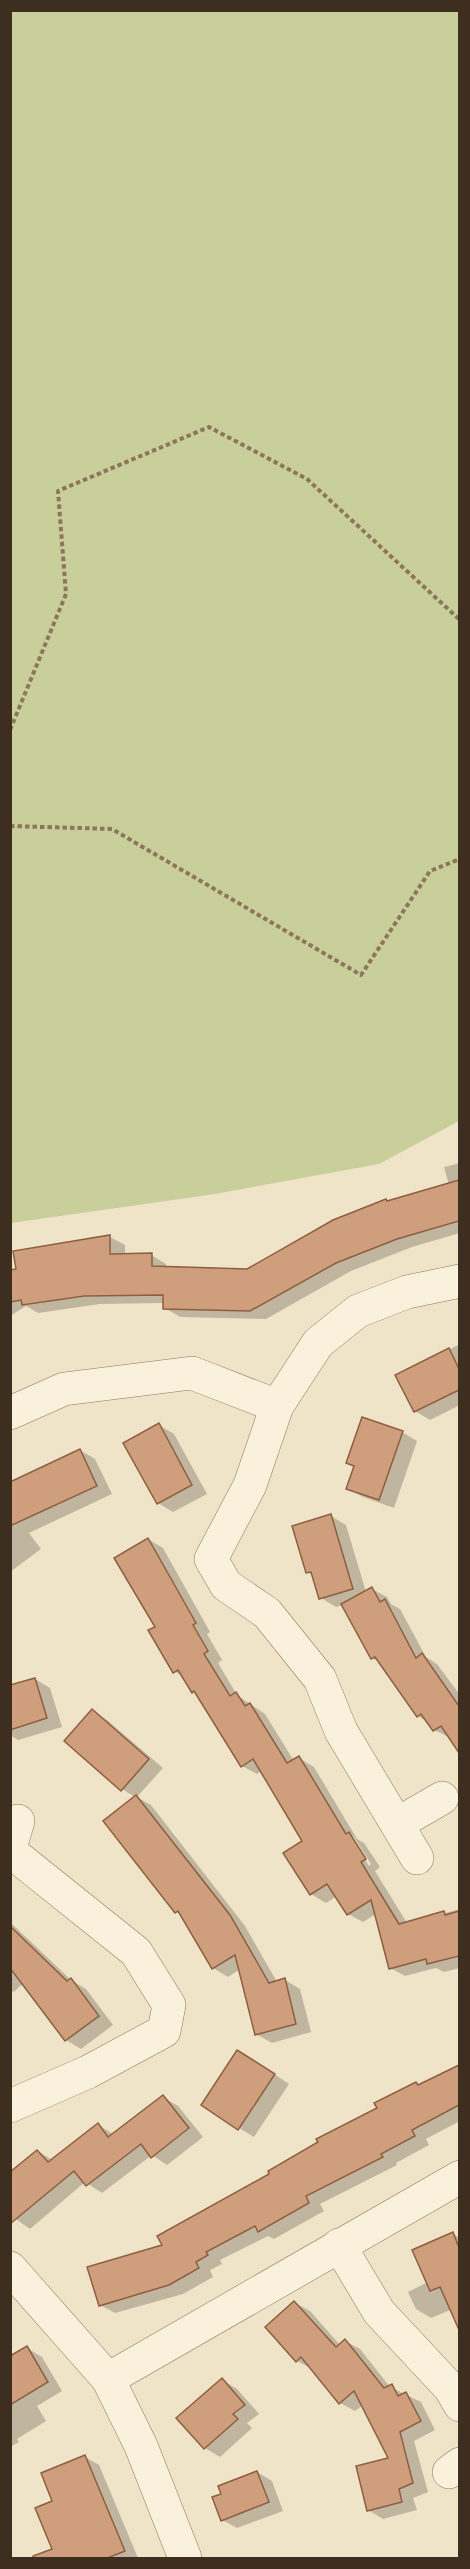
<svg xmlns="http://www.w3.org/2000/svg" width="470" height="2569" viewBox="0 0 470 2569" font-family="'Source Serif 4',serif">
  <rect width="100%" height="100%" fill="#f0e4c8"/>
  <path fill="#c9cf9b" d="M10,11H460L459,1121L379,1164L215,1194L11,1223Z"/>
  <g fill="#0003" fill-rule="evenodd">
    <path d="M460,1163V1233L412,1247L351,1271L266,1319L180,1317L165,1308V1303L100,1304L38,1313L26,1306L10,1316V1272L110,1237L125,1245V1255H151L166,1264V1268L247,1270L388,1202L449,1185L444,1167Z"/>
    <path d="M460,1344V1405L430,1420L415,1411L397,1376Z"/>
    <path d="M159,1425L174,1434L207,1494L173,1512L158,1503Z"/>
    <path d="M402,1432L417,1441L394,1508L363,1497L348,1489Z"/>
    <path d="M80,1450L95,1459L112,1494L29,1533L41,1549L10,1572V1486Z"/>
    <path d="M331,1516L346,1525L366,1592L372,1589L387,1597L391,1604L400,1609L426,1657L437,1664L460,1695V1750L451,1738L434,1730L429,1723L418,1716L381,1663L372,1658L343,1605L336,1607L321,1598L314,1576L307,1572Z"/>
    <path d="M148,1539L163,1548L210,1632L207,1634L222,1660L218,1663L237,1695L265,1714L294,1761L299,1758L314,1767L357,1839L364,1843L380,1867L375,1871L407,1923L460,1909V1968L444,1972L436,1968L405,1976L390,1968L376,1914L363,1922L348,1914L337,1896L326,1903L311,1894L304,1841L262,1771L257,1774L242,1766L198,1694L193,1692L184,1677L174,1671L157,1627ZM349,1832L354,1837L371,1864L369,1866Z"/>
    <path d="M35,1679L50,1688L62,1727L18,1740L10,1735V1687Z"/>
    <path d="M92,1711L107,1720L163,1768L137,1797L151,1805L245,1926L277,1982L285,1980L300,1989L311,2032L272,2043L256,2034L240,1969L228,1977L213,1968L182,1915L176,1912L135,1797L122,1789Z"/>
    <path d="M10,1922L71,1980L86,1989L113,2025L81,2049L66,2040L28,1989L21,1985L14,1992L10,1990Z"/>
    <path d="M253,2060L289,2084L254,2137L239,2128Z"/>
    <path d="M460,2066V2121L426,2139L429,2145L396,2163L397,2165L320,2204L324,2211L274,2239L268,2236L220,2260L222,2264L210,2270L213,2277L183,2294L115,2313L100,2305L165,2246L273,2173L416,2083L419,2085Z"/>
    <path d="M163,2097L178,2106L203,2137L167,2165L152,2155L102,2193L85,2182L30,2229L10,2215L38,2151L52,2160L98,2125L113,2134Z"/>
    <path d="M453,2234L460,2238V2306L431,2318L416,2309L408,2292L428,2282Z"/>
    <path d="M295,2303L310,2311L340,2345L345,2341L360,2349L390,2387L421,2402L435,2430L414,2441L428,2492L413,2498L417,2510L383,2519L368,2510L391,2459L363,2405L355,2411L340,2403L312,2369L297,2361Z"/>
    <path d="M27,2348L42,2357L62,2391L37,2406L46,2421L17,2439L19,2442L10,2447V2358Z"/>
    <path d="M222,2380L237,2389L259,2414L247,2423L252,2428L220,2457L205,2448Z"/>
    <path d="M85,2457L99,2465L138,2558H57L54,2502Z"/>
    <path d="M257,2472L272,2481L283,2511L237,2528L222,2520L223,2495Z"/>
  </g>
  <g fill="#cf9f7d" stroke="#8d5f41" stroke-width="1.5">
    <path d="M459,1180V1221L397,1239L336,1263L250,1311L163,1309V1295L84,1296L22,1305L21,1300L10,1302V1270L16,1269L13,1251L110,1235V1254L152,1253V1266L247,1269L333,1220L386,1199L387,1201Z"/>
    <path d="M449,1348L459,1369V1390L414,1412L395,1375Z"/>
    <path d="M362,1417L403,1431L379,1500L346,1489L354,1466L346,1463Z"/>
    <path d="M159,1423L192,1485L157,1504L123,1443Z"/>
    <path d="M80,1449L97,1486L10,1526V1482Z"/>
    <path d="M331,1514L353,1589L319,1599L311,1572L306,1573L292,1526Z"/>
    <path d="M148,1538L196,1623L193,1625L208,1651L204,1654L230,1696L236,1692L245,1706L250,1703L287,1763L299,1756L346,1834L349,1832L366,1859L361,1862L399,1924L444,1911L445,1915L459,1911V1956L427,1964L426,1959L389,1969L371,1900L347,1915L327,1884L310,1895L283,1853L302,1841L253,1759L241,1767L194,1691L192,1693L178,1670L173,1673L148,1630L155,1627L114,1558Z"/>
    <path d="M372,1587L380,1602L385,1599L416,1658L422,1653L459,1706V1753L441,1726L433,1731L421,1714L417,1717L375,1657L371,1659L341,1604Z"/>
    <path d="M35,1678L47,1718L10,1730V1685Z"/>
    <path d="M92,1709L149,1759L121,1791L64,1741Z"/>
    <path d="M136,1795L230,1915L269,1983L285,1978L296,2024L255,2035L235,1955L212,1969L178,1911L175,1913L103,1821Z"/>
    <path d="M10,1926L67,1981L71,1978L99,2016L65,2041L10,1968Z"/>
    <path d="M237,2050L275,2074L238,2130L201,2105Z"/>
    <path d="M459,2065V2105L412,2130L415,2136L381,2154L383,2157L306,2196L309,2203L258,2232L255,2226L206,2252L208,2255L196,2262L199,2268L169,2285L99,2306L87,2267L162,2245L157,2236L269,2174L268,2171L318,2142L316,2139L377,2108L374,2103L416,2082L418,2085Z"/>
    <path d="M163,2095L189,2128L151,2158L141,2144L86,2186L74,2171L10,2224V2172L37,2150L48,2162L98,2123L108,2137Z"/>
    <path d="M453,2232L459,2248V2330L440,2287L430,2291L412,2250Z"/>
    <path d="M294,2301L336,2347L345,2339L384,2388L392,2384L398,2396L406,2392L421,2421L400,2432L413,2483L399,2489L402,2502L367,2511L356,2466L388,2458L354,2391L339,2404L301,2357L296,2362L265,2327Z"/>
    <path d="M27,2346L48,2382L10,2405V2356Z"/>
    <path d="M222,2378L245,2405L233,2414L238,2419L204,2449L176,2418Z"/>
    <path d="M85,2455L125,2551L105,2559H33V2556L52,2549L35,2508L52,2501L41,2473Z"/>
    <path d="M257,2471L269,2502L221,2521L212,2497L221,2494L218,2486Z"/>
  </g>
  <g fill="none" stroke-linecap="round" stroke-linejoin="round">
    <g stroke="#8d765c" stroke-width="34">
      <g id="minor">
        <path d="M10,1413L64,1389L192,1373L277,1406"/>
        <path d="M397,1824L442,1798"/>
        <path d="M10,1848L18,1821"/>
        <path d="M10,1851L136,1952L169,2005L164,2031L88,2072L10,2106"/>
        <path d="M417,1858L341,1731L320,1679L267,1613L226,1585L211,1559L250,1485L277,1406L318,1343L358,1311L407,1292L460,1281"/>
        <path d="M339,2245L379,2312L450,2388L460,2405"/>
        <path d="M10,2268L108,2379L141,2446L185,2558"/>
        <path d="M108,2379L460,2177"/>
        <path d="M449,2472L460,2464"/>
      </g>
    </g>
    <g stroke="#8d765c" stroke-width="4" stroke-dasharray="4.5 3" stroke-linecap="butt">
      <path d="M10,730L66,594L58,491L209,427L307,479L460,620"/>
      <path d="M10,826L112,829L361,975L430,871L460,859"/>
    </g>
    <use href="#minor" stroke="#faf1dc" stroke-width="33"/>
  </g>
  <rect width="470" height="2569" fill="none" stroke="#3d2e20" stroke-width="24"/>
</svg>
